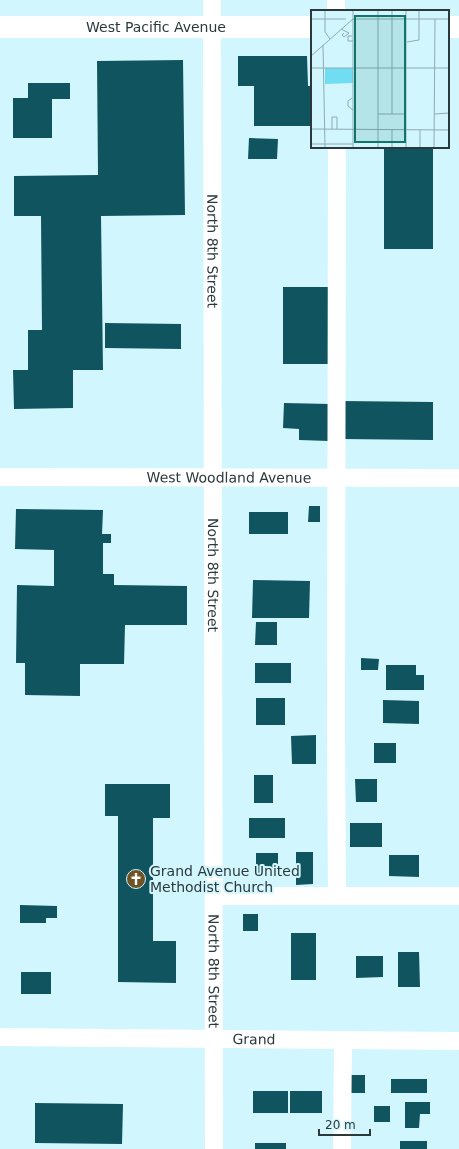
<svg xmlns="http://www.w3.org/2000/svg" width="459" height="1149" viewBox="0 0 459 1149" font-family="'DejaVu Sans',sans-serif">
  <rect width="100%" height="100%" fill="#d2f6fe"/>
  <g fill="#10545f">
    <path d="M238,56H307L308,86H312V126H254V86H238Z"/>
    <path d="M183,60L185,215L101,216L103,370H73V408L14,409L13,370H28V330H42L41,216H14V176L98,175L97,61Z"/>
    <path d="M28,83H70V99H52V138H13V98H28Z"/>
    <path d="M249,138L278,139L277,159H248Z"/>
    <rect x="384" y="147" width="49" height="102"/>
    <rect x="283" y="287" width="48" height="77"/>
    <path d="M105,323L181,324V349L105,348Z"/>
    <path d="M341,401L433,402V440L341,439Z"/>
    <path d="M284,403L330,404L329,441L299,440V429L283,428Z"/>
    <path d="M309,506H320V522H308Z"/>
    <path d="M16,509L103,510L102,534H111V543H103V574H114V585L187,586V625H125L124,664H80V696L25,695V663H16L17,585L54,586V550L15,549Z"/>
    <rect x="249" y="512" width="39" height="22"/>
    <path d="M253,580L310,581L309,618H252Z"/>
    <path d="M256,622H277V645H255Z"/>
    <path d="M361,658L379,659L378,670H361Z"/>
    <rect x="255" y="663" width="36" height="20"/>
    <path d="M386,665H416V675H424V690H386Z"/>
    <rect x="256" y="698" width="29" height="27"/>
    <path d="M383,700L419,701V724L383,723Z"/>
    <path d="M316,735V764H292L291,736Z"/>
    <rect x="374" y="743" width="22" height="20"/>
    <rect x="254" y="775" width="19" height="28"/>
    <path d="M355,779H377V802H356Z"/>
    <path d="M105,784H170V818H153V941H176V983L118,982V816H105Z"/>
    <rect x="249" y="818" width="36" height="20"/>
    <rect x="350" y="823" width="32" height="24"/>
    <path d="M296,852H313V884L296,885Z"/>
    <rect x="256" y="853" width="22" height="22"/>
    <path d="M389,855H419V877L389,876Z"/>
    <path d="M20,905L57,906V918H46V923H20Z"/>
    <rect x="243" y="914" width="15" height="17"/>
    <rect x="291" y="933" width="25" height="47"/>
    <path d="M398,952H419L420,987H398Z"/>
    <path d="M356,956H383V977L356,978Z"/>
    <rect x="21" y="972" width="30" height="22"/>
    <rect x="348" y="1075" width="17" height="18"/>
    <rect x="391" y="1079" width="36" height="14"/>
    <rect x="253" y="1091" width="35" height="22"/>
    <rect x="290" y="1091" width="32" height="22"/>
    <path d="M405,1102H430V1114H420L419,1128H405Z"/>
    <path d="M35,1103L123,1104L122,1144L35,1143Z"/>
    <rect x="374" y="1106" width="16" height="16"/>
    <rect x="400" y="1141" width="27" height="8"/>
    <rect x="255" y="1143" width="31" height="6"/>
  </g>
  <g fill="none" stroke-linecap="round" stroke-linejoin="round">
    <g stroke="#fff" stroke-width="18">
      <path id="s1" d="M212,0L214,1149"/>
      <path d="M336,11V0"/>
      <path d="M337,147L336,726L337,896"/>
      <path id="s2" d="M0,477L459,478"/>
      <path d="M214,896H459"/>
      <path id="s3" d="M0,1037L459,1041"/>
      <path d="M342,1149L343,1040"/>
    </g>
    <g stroke="#fff" stroke-width="22">
      <path id="s4" d="M0,27H312"/>
      <path d="M448,27H459"/>
    </g>
  </g>
  <defs>
    <g id="church-disc" transform="scale(1)"><circle r="9.5" fill="#6f5226" stroke="#d2f6fe"/><path d="M-1.2-6h2.4v3.5h3.3v2.4h-3.3V6h-2.4V-.1h-3.3v-2.4h3.3Z" fill="#fff"/></g>
  </defs>
  <g fill-rule="evenodd">
    <use href="#church-disc" x="136" y="879"/>
  </g>
  <g text-anchor="middle" dominant-baseline="central" stroke-width="4" stroke-linejoin="round" paint-order="stroke">
    <g font-size="14" fill="#2b393c" stroke="#d2f6fe">
      <text stroke="none"><textPath href="#s4" startOffset="156">West Pacific Avenue</textPath></text>
      <text stroke="none"><textPath href="#s1" startOffset="251">North 8th Street</textPath></text>
      <text stroke="none"><textPath href="#s2" startOffset="229">West Woodland Avenue</textPath></text>
      <text stroke="none"><textPath href="#s1" startOffset="575">North 8th Street</textPath></text>
      <text stroke="none"><textPath href="#s1" startOffset="971">North 8th Street</textPath></text>
      <text stroke="none"><textPath href="#s3" startOffset="254">Grand</textPath></text>
    </g>
    <g font-size="14" fill="#2b393c" stroke="#d2f6fe" text-anchor="start">
      <text x="150" y="871">Grand Avenue United<tspan x="150" dy="16">Methodist Church</tspan></text>
    </g>
  </g>
  <g transform="translate(311 10)">
    <rect width="138" height="138" fill="#d2f6fe"/>
    <path d="M14,58H42V73L14,74Z" fill="#71ddf2"/>
    <path fill="none" stroke="#8faab0" stroke-width="1" d="M14,0V22L19,29M67,0V138M81,0V104M138,0V31M0,9H35M42,9H138M30,19L38,23L33,27L31,25L33,23M41,26H37V31H42M96,32L108,30V0M12,35L14,138M0,46L42,9M0,58H138M41,88L37,91V96L42,100M67,104H95M124,104L138,103V57M0,119L138,120M21,119V107H26V119M0,134H42M42,138V0M81,138V120M95,138V0M109,138V120M123,138L124,9"/>
    <path fill="#0f766e" fill-opacity="0.15" stroke="#0f766e" stroke-width="2" d="M44,6H94V132H44Z"/>
    <rect width="138" height="138" fill="none" stroke="#2b393c" stroke-width="2"/>
  </g>
  <path d="M319 1129v6h51v-6" fill="none" stroke="#2b393c" stroke-width="2"/>
  <text x="325" y="1129" font-size="12" fill="#2b393c" stroke="#d2f6fe" stroke-width="3" paint-order="stroke">20 m</text>
</svg>
